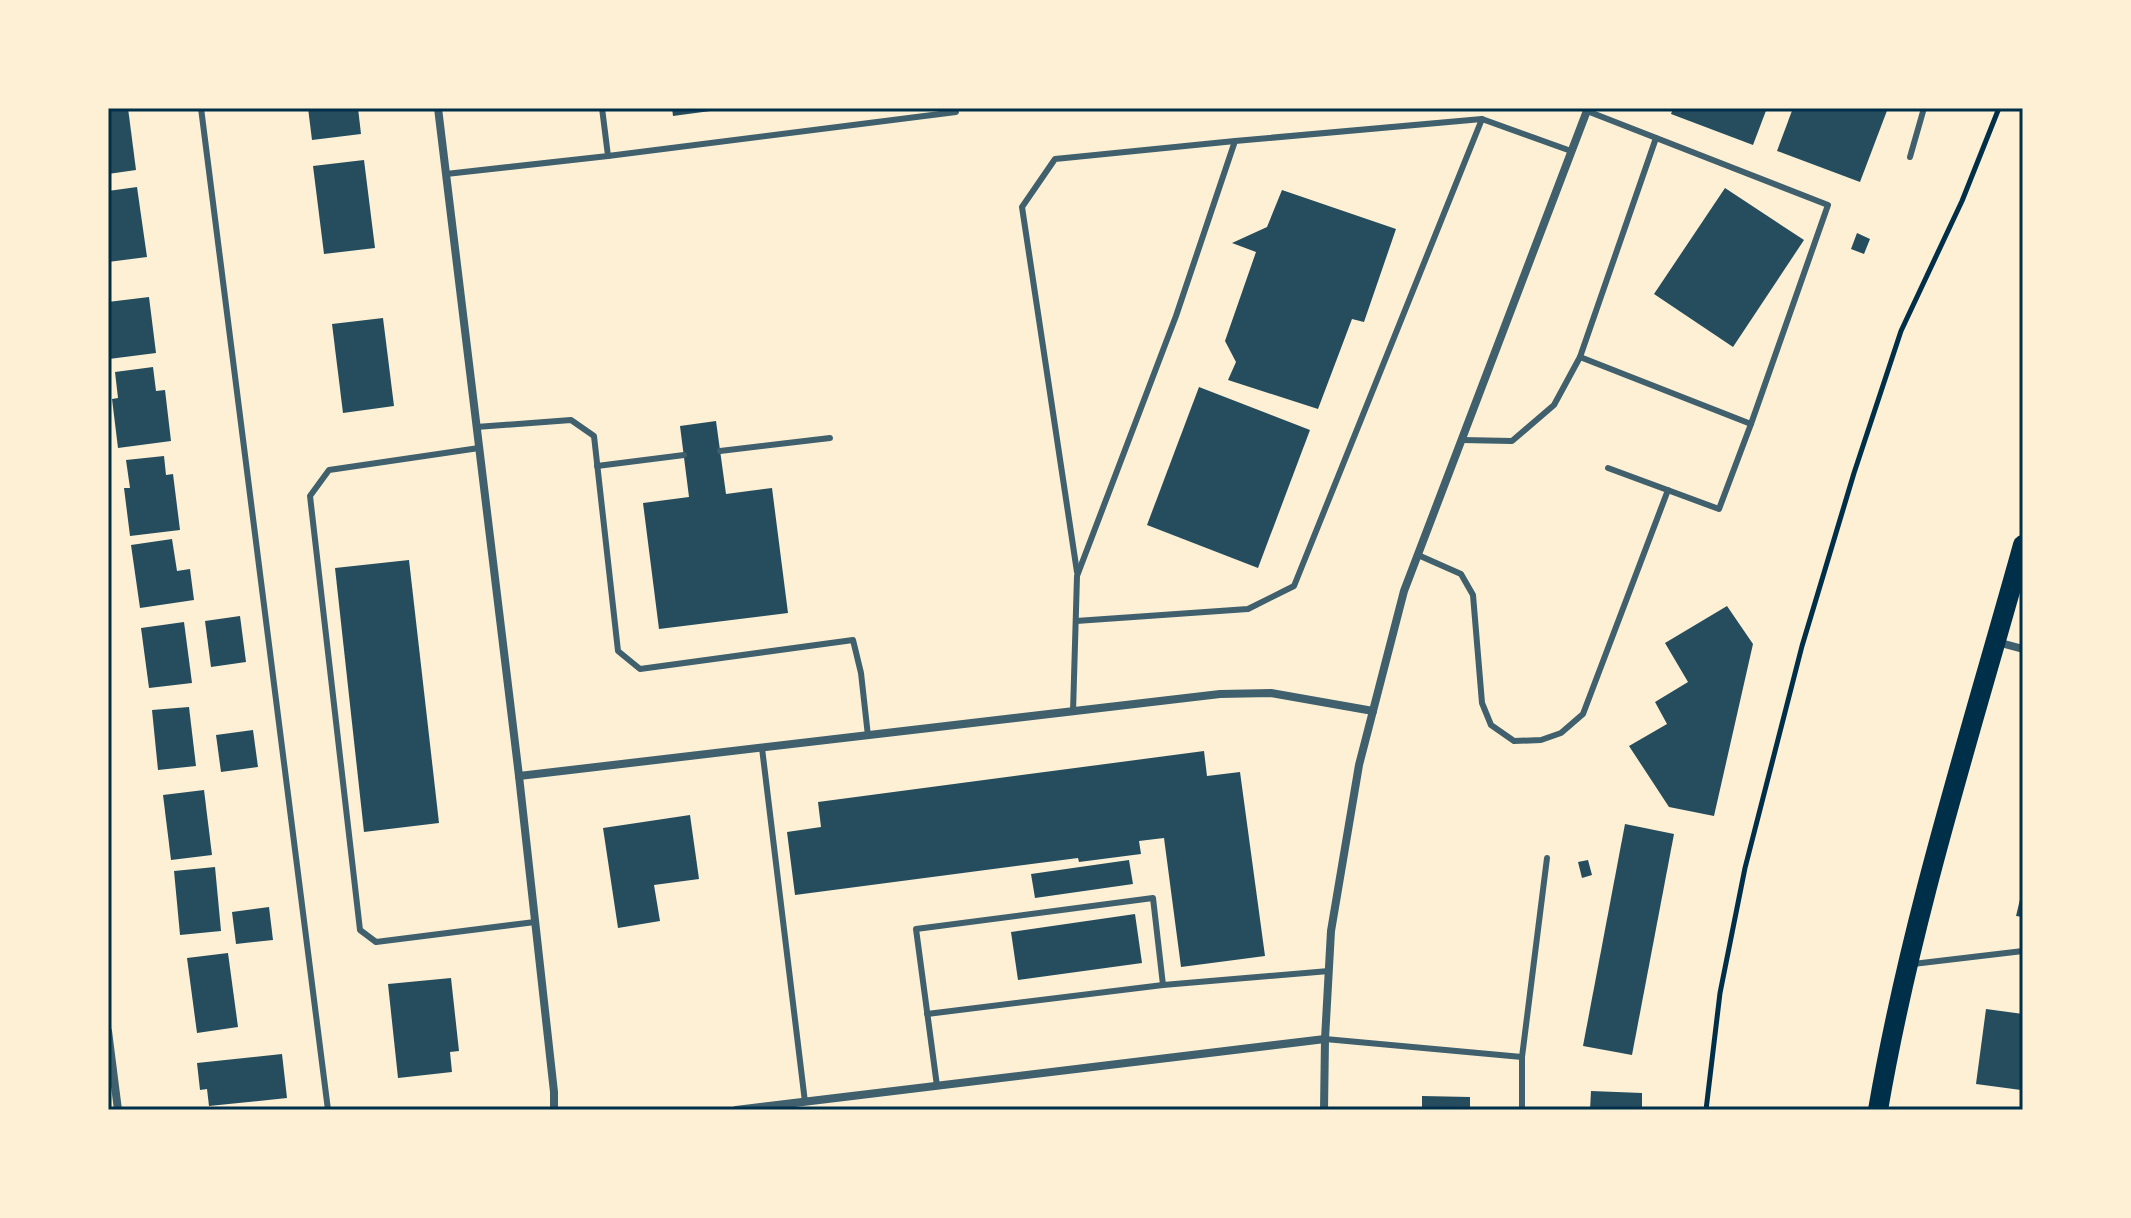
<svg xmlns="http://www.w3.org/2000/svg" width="2131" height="1218" viewBox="0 0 2131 1218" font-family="'Work Sans',sans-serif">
  <rect width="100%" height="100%" fill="#fdf0d5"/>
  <g fill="#264d5e">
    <path d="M108,108H128L136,170L108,174Z"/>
    <path d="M308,108H358L361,134L312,140Z"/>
    <path d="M672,108H718V110L673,116Z"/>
    <path d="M1673,108H1767L1753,145L1671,114Z"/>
    <path d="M1793,108H1888L1860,182L1777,151Z"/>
    <path d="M364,160L375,248L324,254L313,166Z"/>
    <path d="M137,187L147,257L108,262V191Z"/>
    <path d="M1725,188L1804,240L1733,347L1654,294Z"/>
    <path d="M1282,190L1396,229L1364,322L1352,319L1318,409L1228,380L1236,362L1225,341L1256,252L1232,243L1267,227Z"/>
    <path d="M1857,233L1870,239L1864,254L1851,249Z"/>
    <path d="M149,297L156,353L109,359L108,302Z"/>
    <path d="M383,318L394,406L343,413L332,324Z"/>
    <path d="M153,367L156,391L165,390L171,441L118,448L112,399L118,398L115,372Z"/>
    <path d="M1199,387L1310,430L1258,568L1147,525Z"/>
    <path d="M716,421L726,494L772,488L788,613L659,629L643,503L689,497L680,426Z"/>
    <path d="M164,456L166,475L173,474L180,530L130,536L124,488H130L126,460Z"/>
    <path d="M172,539L177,571L190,569L194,600L140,608L131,545Z"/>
    <path d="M409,560L439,823L364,832L335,568Z"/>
    <path d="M1727,606L1753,644L1714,816L1669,807L1629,746L1667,724L1655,702L1688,682L1665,643Z"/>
    <path d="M240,616L246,662L211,667L205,621Z"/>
    <path d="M184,622L192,683L149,688L141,628Z"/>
    <path d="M189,707L196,766L158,770L152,710Z"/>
    <path d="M253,730L258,767L221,772L216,735Z"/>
    <path d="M1204,751L1207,776L1240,772L1265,956L1181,967L1164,838L1139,841L1141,854L1079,862L1078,858L795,895L787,832L821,827L818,802Z"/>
    <path d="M204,790L212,855L171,860L163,795Z"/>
    <path d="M690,815L699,879L654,885L660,921L618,928L603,828Z"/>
    <path d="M1625,824L1674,834L1632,1055L1583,1046Z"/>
    <path d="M1129,860L1133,884L1035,898L1031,874Z"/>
    <path d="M1588,860L1592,875L1582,878L1578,862Z"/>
    <path d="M215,867L221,931L180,935L174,871Z"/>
    <path d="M2022,891H2023V917L2016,916Z"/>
    <path d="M269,907L273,940L236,944L232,912Z"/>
    <path d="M1135,914L1142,963L1018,980L1011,932Z"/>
    <path d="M228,953L238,1027L197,1033L187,958Z"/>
    <path d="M451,978L459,1051L450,1052L452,1072L398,1078L388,984Z"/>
    <path d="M1986,1009L2023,1014L2021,1090L1976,1084Z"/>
    <path d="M282,1054L287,1098L209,1106L207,1089L200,1090L197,1063Z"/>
    <path d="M1591,1091L1642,1093V1110H1590Z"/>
    <path d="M1422,1096L1470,1097V1110H1422Z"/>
  </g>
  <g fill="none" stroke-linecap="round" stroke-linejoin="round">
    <path stroke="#003049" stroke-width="5" d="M1706,1110L1720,993L1745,868L1802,646L1854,473L1901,331L1962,201L1999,108"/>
    <g stroke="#3f606c" stroke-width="6">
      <path d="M201,108L328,1110"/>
      <path d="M608,156L956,112L955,108"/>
      <path d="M1910,157L1924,108"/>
      <path d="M446,174L608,156L602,108"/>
      <path d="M1580,357L1751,424L1828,205L1587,111"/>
      <path d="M476,427L571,420L594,436L618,651L640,669L853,640L861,673L868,736"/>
      <path d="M1462,440L1512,441L1554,405L1580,357L1656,138"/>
      <path d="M479,448L329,470L310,496L360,930L376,942L535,922"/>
      <path d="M720,451L830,438"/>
      <path d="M597,466L684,455"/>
      <path d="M1608,468L1719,509L1751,424"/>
      <path d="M1418,555L1461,574L1473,595L1482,703L1491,725L1514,741L1541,740L1561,733L1583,714L1668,490"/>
      <path d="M1077,572L1022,207L1055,159L1235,141"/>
      <path d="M1076,621L1248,609L1294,586L1482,119"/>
      <path d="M1073,712L1077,576L1176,316L1235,141L1482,119L1571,151"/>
      <path d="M762,748L805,1102"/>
      <path d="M1913,964L2023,951"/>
      <path d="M927,1014L1163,985L1329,971"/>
      <path d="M1325,1039L1522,1057L1547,858"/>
      <path d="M1522,1057V1110"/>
      <path d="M937,1086L916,929L1153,898L1163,985"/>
    </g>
    <g stroke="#3f606c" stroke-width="8">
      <path d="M438,108L519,776L554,1092V1110"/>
      <path d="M1997,642L2023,649"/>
      <path d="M519,776L1220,694L1271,693L1373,711"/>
      <path d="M108,1031L118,1110"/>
      <path d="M736,1110L1325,1039"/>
      <path d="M1324,1110L1325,1039L1331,931L1359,765L1404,591L1588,108"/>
    </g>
    <path stroke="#003049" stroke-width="20" d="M1878,1110C1911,918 1971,732 2023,545"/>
  </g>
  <rect width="2131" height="1218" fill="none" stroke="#fdf0d5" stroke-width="220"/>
  <rect x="110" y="110" width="1911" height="998" fill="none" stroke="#003049" stroke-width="3"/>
</svg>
